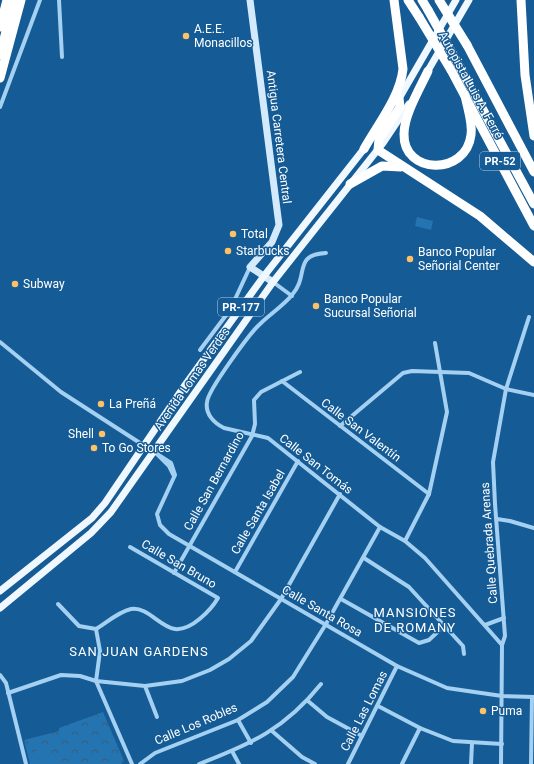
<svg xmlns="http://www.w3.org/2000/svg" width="534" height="764" viewBox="0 0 534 764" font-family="Roboto,sans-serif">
  <defs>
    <pattern id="forest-crowns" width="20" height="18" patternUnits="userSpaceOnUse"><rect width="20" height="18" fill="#2474b1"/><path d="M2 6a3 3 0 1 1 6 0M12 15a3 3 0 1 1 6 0" fill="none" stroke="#3a5e79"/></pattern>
  </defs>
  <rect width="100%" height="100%" fill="#155b95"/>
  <path fill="url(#forest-crowns)" d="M103,712L124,761L121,764H30L24,740L59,731V728Z"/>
  <g fill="#2474b1">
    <path d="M417,217L433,221L431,230L415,226Z"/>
    <path d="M45,743L50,761L41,764L35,746Z"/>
  </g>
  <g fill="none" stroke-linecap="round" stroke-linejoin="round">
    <g stroke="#a4d0f2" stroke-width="4">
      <path d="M59,0L62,57"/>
      <path d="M0,107L40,0"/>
      <path d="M326,253C292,255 310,275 292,295C283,306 270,314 260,324C250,333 208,390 207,402C205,414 214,423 224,428L268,438L380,527L405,541L425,558L502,645"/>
      <path d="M273,282L292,296"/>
      <path d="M0,342L61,392L171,463L175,475L157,514L160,525L169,534L397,666L447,688L502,696L534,697"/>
      <path d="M200,350L230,310L250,267"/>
      <path d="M282,381L429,494"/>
      <path d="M340,426L403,373L412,371L469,373L506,389L534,395"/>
      <path d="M158,455L169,466L174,476"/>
      <path d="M497,519L510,521L534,528"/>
      <path d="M405,541L429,494L447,412L435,343"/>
      <path d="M364,558L409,587L463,646L464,654"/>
      <path d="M235,572L298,461"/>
      <path d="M174,573L252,436L255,424L254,400L261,392L300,372"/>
      <path d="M341,599L419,643L429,640L445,625"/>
      <path d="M58,604L79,626L96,629C106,623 118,612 131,609C147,606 160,627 175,629C191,631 211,610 218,598L130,547"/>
      <path d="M485,625L504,618"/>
      <path d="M96,629L100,651L96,681L132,764"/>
      <path d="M0,675L6,683L26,764"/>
      <path d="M145,686L157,717"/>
      <path d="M8,693L61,675L80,676L96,681L145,686L182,681L210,670L229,659L251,641L281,599L340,494"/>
      <path d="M308,701L327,717L362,736"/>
      <path d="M378,706L420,728L453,741L502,744"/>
      <path d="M238,720L251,743"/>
      <path d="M272,731L302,757L315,764"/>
      <path d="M232,751L239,764"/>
      <path d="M140,764L155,753L238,720L267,702L293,677L326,624L380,527"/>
      <path d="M199,764C251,744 285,729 321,684"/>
      <path d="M348,764L397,666"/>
      <path d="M402,764L420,728"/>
      <path d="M471,764L472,743"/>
      <path d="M501,764L502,645L505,636L495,504L493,462L506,389L529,317"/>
      <path d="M531,764L532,697"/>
    </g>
    <path stroke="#d3e9fc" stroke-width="7" d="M250,0L279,225L272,242L250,267L273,282"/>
    <g stroke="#eff7ff" stroke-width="7">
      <path d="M426,74L469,0"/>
      <path d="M397,102L456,0"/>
      <path d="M0,591L92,518L105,503L185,385L264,276L367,145"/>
      <path d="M0,608L91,533L111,512L273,282L383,143L409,104"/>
    </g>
    <g stroke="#fff" stroke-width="9">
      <path d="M408,0L419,17"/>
      <path d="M422,0L428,10"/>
      <path d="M521,0L525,75L534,136"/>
      <path d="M0,27L7,0"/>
      <path d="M467,45L534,172"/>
      <path d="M0,55L14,0"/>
      <path d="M456,60L534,204"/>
      <path d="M451,70L534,226"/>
      <path d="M428,71C420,88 404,115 404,134C403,175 466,176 471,135C473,123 467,107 465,95"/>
      <path d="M0,78L21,0"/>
      <path d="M399,98L400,107L379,139L378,150L480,216L534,262"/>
      <path d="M364,149C378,124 400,97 403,69L394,0"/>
      <path d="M350,184L382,166L401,167"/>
    </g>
    <g stroke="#fff" stroke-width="9">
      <path d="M439,0L467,45"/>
      <path d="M428,10L456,60"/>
      <path d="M419,17L451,70"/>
    </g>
  </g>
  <g fill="#ffc165" stroke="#155b95" stroke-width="1.5">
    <circle cx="186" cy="36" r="4"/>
    <circle cx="233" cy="234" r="4"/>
    <circle cx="228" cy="251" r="4"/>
    <circle cx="410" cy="259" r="4"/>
    <circle cx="15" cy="284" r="4"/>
    <circle cx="316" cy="306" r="4"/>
    <circle cx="101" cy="404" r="4"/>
    <circle cx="102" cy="434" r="4"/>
    <circle cx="94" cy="448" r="4"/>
    <circle cx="483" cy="711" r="4"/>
  </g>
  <g text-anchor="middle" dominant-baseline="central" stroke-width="3" stroke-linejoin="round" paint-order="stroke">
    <g fill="#155b95" stroke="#b9cedf" stroke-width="1">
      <rect x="480" y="152" width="40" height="18" rx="3"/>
      <rect x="218" y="298" width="46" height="18" rx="3"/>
    </g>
    <g font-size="11" font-weight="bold" fill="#fff">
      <text x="500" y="161">PR-52</text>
      <text x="241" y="307">PR-177</text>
    </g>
    <g font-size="12" fill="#fff" stroke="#155b95" text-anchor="start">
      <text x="194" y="29">A.E.E.<tspan x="194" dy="14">Monacillos</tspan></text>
      <text x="241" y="234">Total</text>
      <text x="236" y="251">Starbucks</text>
      <text x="418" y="252">Banco Popular<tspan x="418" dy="14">Señorial Center</tspan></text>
      <text x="23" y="284">Subway</text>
      <text x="324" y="299">Banco Popular<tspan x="324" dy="14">Sucursal Señorial</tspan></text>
      <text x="109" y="404">La Preñá</text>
      <text x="94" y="434" text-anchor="end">Shell</text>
      <text x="102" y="448">To Go Stores</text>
      <text x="491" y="711">Puma</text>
    </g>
    <g font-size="12" fill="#fff" stroke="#155b95">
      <text transform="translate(471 85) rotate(61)">Autopista Luis A. Ferré</text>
      <text transform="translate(279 137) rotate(83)">Antigua Carretera Central</text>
      <text transform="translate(192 379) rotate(-55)">Avenida Lomas Verdes</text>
      <text transform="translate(361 430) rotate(37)">Calle San Valentín</text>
      <text transform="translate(316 464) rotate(38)">Calle San Tomás</text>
      <text transform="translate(214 481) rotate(-61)">Calle San Bernardino</text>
      <text transform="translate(258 512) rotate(-60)">Calle Santa Isabel</text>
      <text transform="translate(489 543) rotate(-94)">Calle Quebrada Arenas</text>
      <text transform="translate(179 564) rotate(30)">Calle San Bruno</text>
      <text transform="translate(322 611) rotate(30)">Calle Santa Rosa</text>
      <text transform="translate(364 711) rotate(-63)">Calle Las Lomas</text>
      <text transform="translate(196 724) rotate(-23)">Calle Los Robles</text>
    </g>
    <g font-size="13" letter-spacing="1" fill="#fff" stroke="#155b95">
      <text x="415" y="612">MANSIONES<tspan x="415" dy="15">DE ROMANY</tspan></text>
      <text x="139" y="651">SAN JUAN GARDENS</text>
    </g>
  </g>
</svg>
